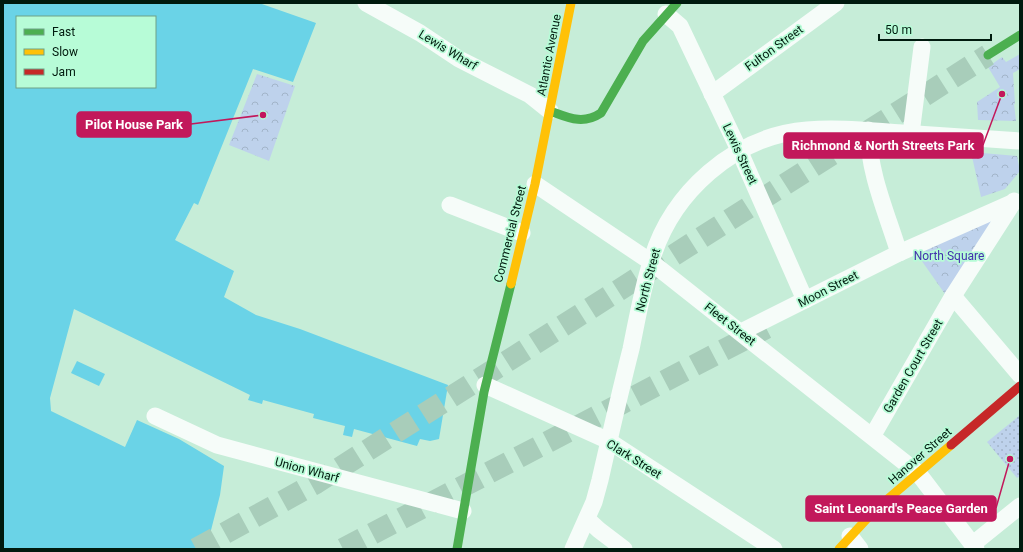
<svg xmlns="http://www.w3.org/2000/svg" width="1023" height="552" viewBox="0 0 1023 552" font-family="Roboto,sans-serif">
  <defs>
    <pattern id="grass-dots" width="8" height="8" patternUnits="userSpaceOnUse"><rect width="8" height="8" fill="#bed2ec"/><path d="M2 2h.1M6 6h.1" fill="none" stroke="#a2b4c9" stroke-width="1.8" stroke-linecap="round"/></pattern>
    <pattern id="park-crowns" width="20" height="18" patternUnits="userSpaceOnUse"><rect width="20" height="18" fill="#bed2ec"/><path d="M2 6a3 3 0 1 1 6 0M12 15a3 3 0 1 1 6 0" fill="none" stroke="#a2b4c9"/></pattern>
  </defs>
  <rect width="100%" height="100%" fill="#c6edd8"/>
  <path fill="url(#grass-dots)" d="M1020,415V476L1017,478L987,442Z"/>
  <g fill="url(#park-crowns)">
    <path d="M1020,54V69L1013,73L1015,104H1014L1016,121L978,120L977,102L1000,87L988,67L1002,57L1006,62Z"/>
    <path d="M257,74L295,86L269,161L229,145Z"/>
    <path d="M971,152L1017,156L1020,171L1005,189L981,197Z"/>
    <path d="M1014,202L945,294L912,247Z"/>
  </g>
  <g fill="#6ad3e7" fill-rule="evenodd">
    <path d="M3,3H259L316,23L293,82L253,69L198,205L194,203L175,240L234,271L224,297L256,315L300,329L448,385L439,439L430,441L420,439L417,446L354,429L352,437L343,435L345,426L313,418L314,414L263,400L262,404L248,400L250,395L74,309L50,398L51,411L125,447L137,420L179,439L224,466L220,495L208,542L217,549H3ZM17,17H155V87H17Z"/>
    <path d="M77,361L105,374L99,386L71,373Z"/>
  </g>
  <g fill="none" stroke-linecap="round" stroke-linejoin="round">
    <g stroke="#a8cdba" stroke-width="22" stroke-dasharray="22 11" stroke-linecap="butt">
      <path d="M196,549L316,483L988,55"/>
      <path d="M343,549L766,328"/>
    </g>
    <g stroke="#f6fcf9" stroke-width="17">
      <path d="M366,3L420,33L459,59L530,95L550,111"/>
      <path d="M666,14L680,26L739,150L805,300"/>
      <path d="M712,94L836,3"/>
      <path d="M868,130C869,174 886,211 899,253"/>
      <path d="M911,134L922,47"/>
      <path d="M535,184L651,262L918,473L976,549"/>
      <path d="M450,205L522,233"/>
      <path d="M953,296L1020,375"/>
      <path d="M741,332L899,253L1014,202"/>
      <path d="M485,385L609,441L774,549"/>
      <path d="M155,416L217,445L463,511"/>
      <path d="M873,435L953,296L1014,201"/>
      <path d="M587,519L599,530L624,549"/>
      <path d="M850,536L860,549"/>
      <path d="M973,544L1020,506"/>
      <path d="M573,549L594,502L600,480C610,436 620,392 631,349C637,320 642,290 651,262C671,193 734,136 807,130C838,127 871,131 902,133C941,136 981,138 1020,141"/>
    </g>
    <g stroke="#4caf50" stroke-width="9">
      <path d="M988,55L1020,35"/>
      <path d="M550,111C569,118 583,125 601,113L643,41L677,3"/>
      <path d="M457,549L484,392L511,284"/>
    </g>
    <g stroke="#ffc107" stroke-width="9">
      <path d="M511,284L535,184L571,3"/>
      <path d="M839,549L875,510L951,445"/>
    </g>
    <path stroke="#c62828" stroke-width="9" d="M951,445L1020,386"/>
  </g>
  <g text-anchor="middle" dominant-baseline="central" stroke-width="3.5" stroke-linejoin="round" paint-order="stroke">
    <g font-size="12" fill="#001a0e" stroke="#b7fcd7">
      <text transform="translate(774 48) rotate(-36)">Fulton Street</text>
      <text transform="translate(448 50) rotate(31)">Lewis Wharf</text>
      <text transform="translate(549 55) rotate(-79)">Atlantic Avenue</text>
      <text transform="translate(740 154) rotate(65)">Lewis Street</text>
      <text transform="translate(510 234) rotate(-76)">Commercial Street</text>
      <text transform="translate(648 280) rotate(-75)">North Street</text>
      <text transform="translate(828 289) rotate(-27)">Moon Street</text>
      <text transform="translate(730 324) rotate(38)">Fleet Street</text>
      <text transform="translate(913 366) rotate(-60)">Garden Court Street</text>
      <text transform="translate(920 456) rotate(-41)">Hanover Street</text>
      <text transform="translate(634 459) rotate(32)">Clark Street</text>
      <text transform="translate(307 470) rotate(15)">Union Wharf</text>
    </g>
    <g font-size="12" fill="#4332ad" stroke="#b7fcd7">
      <text x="949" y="256">North Square</text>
    </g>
  </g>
  <path fill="none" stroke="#c2185b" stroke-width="1.5" d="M263 115L191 124M1002 94L983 145M1010 459L996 508"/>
  <g fill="#c2185b" stroke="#b7fcd7" stroke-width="1.5">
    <circle cx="263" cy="115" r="4"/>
    <circle cx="1002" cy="94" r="4"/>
    <circle cx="1010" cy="459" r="4"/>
  </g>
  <g fill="#c2185b" stroke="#c2185b" stroke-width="1.5">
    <rect x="77" y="112" width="114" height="25" rx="4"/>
    <rect x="784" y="133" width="199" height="25" rx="4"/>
    <rect x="806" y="496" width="190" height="25" rx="4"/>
  </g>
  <g font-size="13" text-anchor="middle" font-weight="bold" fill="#fff">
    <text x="134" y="129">Pilot House Park</text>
    <text x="883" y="150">Richmond &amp; North Streets Park</text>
    <text x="901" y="513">Saint Leonard's Peace Garden</text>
  </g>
  <rect width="1023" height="552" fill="none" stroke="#001a0e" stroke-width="8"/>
  <rect x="16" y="16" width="140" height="72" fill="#b7fcd7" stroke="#6ea287"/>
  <rect x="24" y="29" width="20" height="6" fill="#4caf50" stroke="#6ea287"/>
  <text x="52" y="36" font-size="12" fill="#001a0e">Fast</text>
  <rect x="24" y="49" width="20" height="6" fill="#ffc107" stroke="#6ea287"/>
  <text x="52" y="56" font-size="12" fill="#001a0e">Slow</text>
  <rect x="24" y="69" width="20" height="6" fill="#c62828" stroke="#6ea287"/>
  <text x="52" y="76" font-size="12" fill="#001a0e">Jam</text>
  <path d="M879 34v6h112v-6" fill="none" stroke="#001a0e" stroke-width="2"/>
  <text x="885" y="34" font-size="12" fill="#001a0e" stroke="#b7fcd7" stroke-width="3" paint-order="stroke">50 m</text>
</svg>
